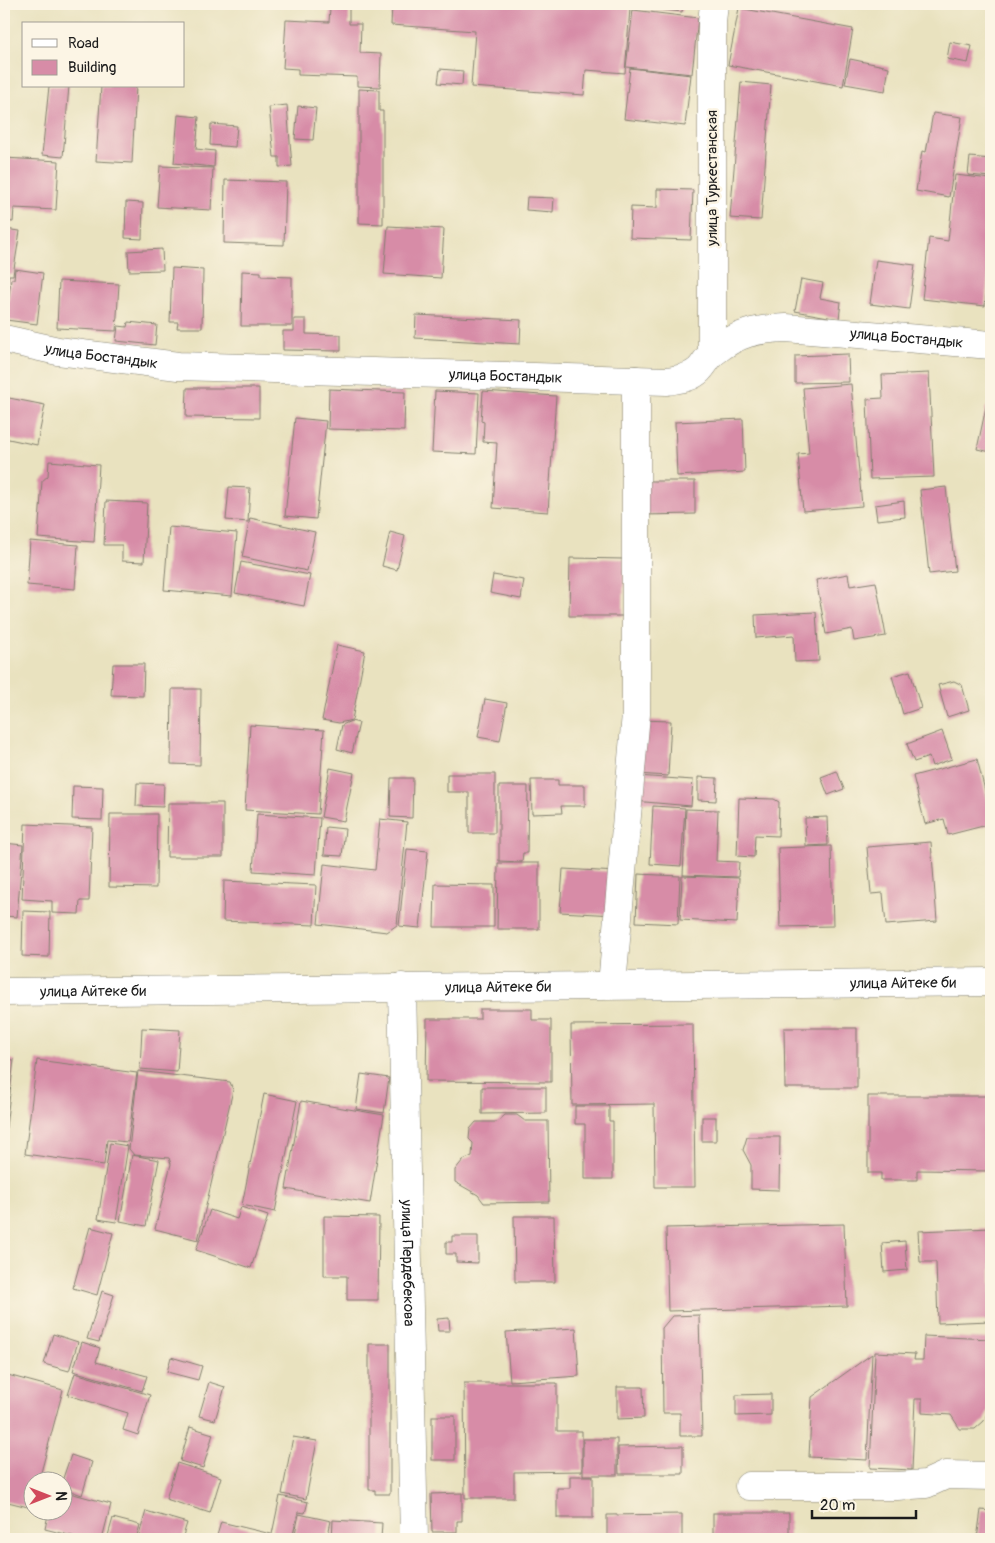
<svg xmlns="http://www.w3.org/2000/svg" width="995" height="1543" viewBox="0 0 995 1543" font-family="Pangolin,sans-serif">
  <rect width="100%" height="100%" fill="#fcf5e5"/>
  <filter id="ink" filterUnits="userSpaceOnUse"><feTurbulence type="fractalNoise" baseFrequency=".02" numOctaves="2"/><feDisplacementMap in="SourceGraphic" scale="10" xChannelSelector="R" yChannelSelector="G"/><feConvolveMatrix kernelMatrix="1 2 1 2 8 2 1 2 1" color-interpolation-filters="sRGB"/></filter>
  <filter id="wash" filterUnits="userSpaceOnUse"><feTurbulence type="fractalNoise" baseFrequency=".0096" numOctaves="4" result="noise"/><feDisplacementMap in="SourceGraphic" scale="20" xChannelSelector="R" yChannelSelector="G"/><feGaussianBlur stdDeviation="1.12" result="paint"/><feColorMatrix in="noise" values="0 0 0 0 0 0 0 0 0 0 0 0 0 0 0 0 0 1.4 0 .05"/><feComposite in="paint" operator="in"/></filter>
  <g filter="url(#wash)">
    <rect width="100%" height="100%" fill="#e9e2bf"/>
    <g id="blocks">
      <g fill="#d78ca7">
        <path d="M392,4H582L630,8L625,73L586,70L584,95L471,87L475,31L391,25Z"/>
        <path d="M610,4H683L682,12Z"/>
        <path d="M330,8H349V24H361L360,53L381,54L380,87L357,86V77L298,75V69L283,68L286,20L329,22Z"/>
        <path d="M739,8L853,29L843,86L728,65Z"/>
        <path d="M633,10L698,18L692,74L626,67Z"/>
        <path d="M950,42L972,46L968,63L947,59Z"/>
        <path d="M850,59L889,67L885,91L845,84Z"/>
        <path d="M630,68L691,75L685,126L624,119Z"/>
        <path d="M440,69L463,71L462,85L438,83Z"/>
        <path d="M741,82L771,85L761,220L730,218Z"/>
        <path d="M49,86H69L63,157L42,155Z"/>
        <path d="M101,86H136L132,163L96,161Z"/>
        <path d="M359,89L379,90V111H383V224L359,223Z"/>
        <path d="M287,105L292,166L279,167V157H274L269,107Z"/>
        <path d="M298,106L316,108L313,140L295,139Z"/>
        <path d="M933,113L962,117L949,197L916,191L922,151L926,152Z"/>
        <path d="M178,115L199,117L196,149L215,151L214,167L174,163Z"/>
        <path d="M211,124L237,126L235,147L210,145Z"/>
        <path d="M970,157L991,159V177L968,175Z"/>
        <path d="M4,158L59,161L56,210L14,208L13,222L4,221Z"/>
        <path d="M160,166L213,168L211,210L157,207Z"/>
        <path d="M955,175L991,179V250L985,306L922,299L929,238L948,241Z"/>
        <path d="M225,180L286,182L284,245L224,243Z"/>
        <path d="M657,189L693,190L691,240L630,238L631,207L657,208Z"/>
        <path d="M527,197L554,198L553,212L526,210Z"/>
        <path d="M126,202L143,203L142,239L125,238Z"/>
        <path d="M388,226L444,229L441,278L384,274Z"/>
        <path d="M4,229L20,231L13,275H9L5,304Z"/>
        <path d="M162,249L163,270L129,271L128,251Z"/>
        <path d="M876,260L915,265L909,309L870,304Z"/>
        <path d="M172,268L203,270L202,328H177L178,322H170Z"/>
        <path d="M15,269L43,273L37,324L6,320L11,279H14Z"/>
        <path d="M242,271L261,272V276L292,277V326H241Z"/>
        <path d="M801,279L823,283L820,298L841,302L839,319L795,311Z"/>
        <path d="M59,281L119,284L116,331L57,328Z"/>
        <path d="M416,315L521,320L520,344L415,338Z"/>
        <path d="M294,319H306V334L341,335V351L283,350V331H294Z"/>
        <path d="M128,322L157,325L155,345L116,341L118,326L127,327Z"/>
        <path d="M848,354L849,382L795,383V356Z"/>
        <path d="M929,373L934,477L870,479L867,399L883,398L882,375Z"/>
        <path d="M851,384L862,506L803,511L798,454L809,453L803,388Z"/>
        <path d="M187,388H259V418L186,417Z"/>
        <path d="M329,389L405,392L404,431L328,429Z"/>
        <path d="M435,391L479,393L476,454L432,452Z"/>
        <path d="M483,391L556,396L548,512L493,508L497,443L483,442L484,422L481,421Z"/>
        <path d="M4,397L45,405L37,445L4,438Z"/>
        <path d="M986,407L991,408V452L977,449Z"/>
        <path d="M295,418L326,421L316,519L285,516Z"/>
        <path d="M743,419L745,472L677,476L675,422Z"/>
        <path d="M49,461L99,465L94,542L38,538L42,481L48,476Z"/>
        <path d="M643,481H695V514L643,515Z"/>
        <path d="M229,487L250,488L248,522L226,520Z"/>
        <path d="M946,487L955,571L929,574L920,490Z"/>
        <path d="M106,501L147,503L144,562L122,561V545H104Z"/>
        <path d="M904,501L905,517L877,520L875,505Z"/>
        <path d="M250,518L315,532L307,571L242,557Z"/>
        <path d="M169,527L237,533L232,596L164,590Z"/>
        <path d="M390,532L405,536L397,570L382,566Z"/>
        <path d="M30,541L78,545L75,589L27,585Z"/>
        <path d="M570,558L624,559L623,616H569Z"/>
        <path d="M241,562L310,575L304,606L235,593Z"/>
        <path d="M848,574L850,586L876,582L886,636L854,641L852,629L826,634L816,580Z"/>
        <path d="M493,575L524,580L521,599L490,593Z"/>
        <path d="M816,612L819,661L795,662L794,635L756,638L755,615Z"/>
        <path d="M337,645L365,651L352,720L339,723L322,720Z"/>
        <path d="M113,664H144L143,696L111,695Z"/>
        <path d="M910,671L921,708L903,714L892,676Z"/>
        <path d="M954,681L962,685L969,710L947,717L938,685Z"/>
        <path d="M172,689H201L200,765L171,764Z"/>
        <path d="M485,699L507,703L500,741L478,737Z"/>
        <path d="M640,720L671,721L668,776L637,774Z"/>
        <path d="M351,721L359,723L352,753L337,749L342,725Z"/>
        <path d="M250,725L324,730L318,814L245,810Z"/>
        <path d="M942,731L952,759L932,766L929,757L914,762L907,744Z"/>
        <path d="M977,759L991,814V824L948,835L944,819L925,824L913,776Z"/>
        <path d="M330,768L354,773L344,821L321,817Z"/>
        <path d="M837,771L844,789L828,795L821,777Z"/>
        <path d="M447,774H495V833H469V792H447Z"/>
        <path d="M637,776L693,780L691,806L634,801Z"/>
        <path d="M698,777L717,778L716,801L698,800Z"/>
        <path d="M391,778H413L412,818L390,817Z"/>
        <path d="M531,780H558V785H585V806H561L562,813L532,814Z"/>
        <path d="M137,783L164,784L163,807L136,806Z"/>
        <path d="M73,786L103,787L102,820L72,819Z"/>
        <path d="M499,786H528L527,853H523L522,862L499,861Z"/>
        <path d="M739,798L774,799L779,802L778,836L755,835L754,857L737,856Z"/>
        <path d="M168,803H223V857H167Z"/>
        <path d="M653,806L685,808L681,866L650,864Z"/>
        <path d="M686,809L718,810L716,861L739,862L738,877L683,875Z"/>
        <path d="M110,814H157L156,888L109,887Z"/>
        <path d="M257,814L320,818L316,875L253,871Z"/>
        <path d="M827,817L828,845L806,846L805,818Z"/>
        <path d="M380,819L407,822L397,925L387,932L318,924L324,864L375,870Z"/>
        <path d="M25,824L92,827L89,901H80L79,914L52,913V901L22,899Z"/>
        <path d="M326,827L345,829L342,856L324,855Z"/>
        <path d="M931,842L937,921L886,925L883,893L871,894L867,847Z"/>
        <path d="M4,843L23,845L17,917L4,916Z"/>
        <path d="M831,846L833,926L780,927L778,848Z"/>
        <path d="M407,849L428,851L420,928L399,926Z"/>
        <path d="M498,863H539V929H497Z"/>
        <path d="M563,869L617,872L615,915L560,912Z"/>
        <path d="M638,874L680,876L678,924L636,922Z"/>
        <path d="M682,876L739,878L737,923L680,920Z"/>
        <path d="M224,881L316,885L314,925L223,921Z"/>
        <path d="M435,884L494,885V927H434Z"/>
        <path d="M23,911L50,912L49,957L22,956Z"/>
        <path d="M480,1009H532V1020H551V1082L426,1081L427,1019H480Z"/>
        <path d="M693,1024L695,1187H655L654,1104L572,1105L571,1025Z"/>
        <path d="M142,1028L180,1030L177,1072L140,1069Z"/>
        <path d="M784,1028H857V1088H785Z"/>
        <path d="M4,1059L14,1060L5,1135H4Z"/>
        <path d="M37,1060L137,1073L128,1142L107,1140L104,1165L25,1154Z"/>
        <path d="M138,1071L230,1082L233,1090L198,1240L155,1229L171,1164L169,1158L134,1155L129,1149Z"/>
        <path d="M361,1074L389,1078L384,1113L356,1109Z"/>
        <path d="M482,1087H546V1113L482,1114Z"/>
        <path d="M264,1094L297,1101L275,1212L242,1205Z"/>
        <path d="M868,1096H991V1171L917,1170V1180H881V1173H868Z"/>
        <path d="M301,1101L384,1115L370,1203L286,1189Z"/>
        <path d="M575,1106H609V1121H613V1179H585V1124H575Z"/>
        <path d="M505,1115H517L525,1121H548L549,1202L484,1203L478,1195L455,1182V1170L463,1160L472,1156L473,1143L469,1139L470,1129L476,1122H497Z"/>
        <rect x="702" y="1117" width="14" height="24"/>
        <path d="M747,1137H780L779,1190L751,1189V1165L743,1150Z"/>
        <path d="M110,1143L128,1146L116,1222L98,1219Z"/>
        <path d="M132,1155L159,1160L146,1226L120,1221Z"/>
        <path d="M241,1207L268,1216L251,1268L196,1250L210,1210L237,1219Z"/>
        <path d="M324,1216L379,1217L378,1300H347V1276H324Z"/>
        <path d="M514,1216H554L555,1282H515Z"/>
        <path d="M844,1224L847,1306L668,1311L666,1228Z"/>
        <path d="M90,1227L113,1233L97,1295L73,1288Z"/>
        <path d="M991,1228V1321L938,1323L936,1262H920L918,1231Z"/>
        <path d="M452,1236H478V1263L456,1262V1254H446V1242H452Z"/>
        <path d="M905,1241L907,1270L884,1272L882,1243Z"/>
        <path d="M102,1291L114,1295L99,1342L87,1339Z"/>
        <path d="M699,1315L702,1436H680V1413H663L662,1328L672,1316Z"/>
        <path d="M449,1318L450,1331H438L437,1319Z"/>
        <path d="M576,1328L579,1376L510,1381L506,1332Z"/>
        <path d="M53,1334L78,1342L69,1371L44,1364Z"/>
        <path d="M924,1336L991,1339L988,1411L984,1421L975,1429H960L951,1415L922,1413V1399H915L912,1470L870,1468L875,1352L915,1354L914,1360H923Z"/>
        <path d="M82,1342L100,1348L96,1362L147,1376L142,1391L73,1371Z"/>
        <path d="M369,1344H390V1494H375V1490H369Z"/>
        <path d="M872,1354L867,1460L809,1457L812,1397Z"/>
        <path d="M171,1357L202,1366L198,1380L167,1372Z"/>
        <path d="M75,1373L150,1395L138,1435L123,1430L128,1413L68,1395Z"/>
        <path d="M4,1374L63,1390L39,1480H32V1508L4,1501Z"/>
        <path d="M209,1382L225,1387L215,1420L199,1416Z"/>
        <path d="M464,1383H557V1431H582V1471L514,1472V1498H465Z"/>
        <path d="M617,1387H643L644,1418L617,1419Z"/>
        <path d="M771,1394V1415L736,1416V1395Z"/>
        <rect x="432" y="1416" width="23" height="44"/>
        <path d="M190,1427L213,1434L203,1468L180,1461Z"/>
        <path d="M293,1437L317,1441L306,1499L282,1494Z"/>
        <rect x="583" y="1439" width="34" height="36"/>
        <path d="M683,1446V1474H619L618,1447Z"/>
        <path d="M71,1455L92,1462L82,1495L62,1488V1481Z"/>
        <path d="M177,1463L221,1477L210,1513L166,1499Z"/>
        <path d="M570,1476H593V1518H557V1488H570Z"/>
        <path d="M62,1491L111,1504L102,1539H84L45,1529L49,1510H62Z"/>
        <path d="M462,1493V1521H457V1532H432L431,1494Z"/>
        <path d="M280,1496L308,1502L305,1513L298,1512L292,1539H271Z"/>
        <path d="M981,1510L991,1511V1539H977Z"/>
        <path d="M146,1511L187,1523L182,1539H138Z"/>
        <rect x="713" y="1513" width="76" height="26"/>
        <path d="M299,1514L331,1521L327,1539H294Z"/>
        <path d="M682,1514V1539H607V1515Z"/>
        <path d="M113,1518L140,1525L136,1539H107Z"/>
        <path d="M333,1520L382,1523L381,1539H332Z"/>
        <path d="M221,1522L271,1534L269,1539H216Z"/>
      </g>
    </g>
  </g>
  <g filter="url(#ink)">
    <use href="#blocks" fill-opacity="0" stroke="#827f6e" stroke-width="1"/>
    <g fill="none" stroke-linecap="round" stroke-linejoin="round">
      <g stroke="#827f6e" stroke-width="29">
        <g id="minor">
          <path id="s1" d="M4,339L58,351L178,366L667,381C678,379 690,379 699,370C705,364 708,356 714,352C738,333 756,329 786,328L991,345"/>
          <path d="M712,353V22L714,4"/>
          <path d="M612,985L636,714V380"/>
          <path id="s2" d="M402,987L414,1539"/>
          <path id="s3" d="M4,992L991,982"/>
          <path d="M749,1486H897L926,1484L946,1475L991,1476"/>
        </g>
      </g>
      <use href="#minor" stroke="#fff" stroke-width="28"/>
    </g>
  </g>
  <g text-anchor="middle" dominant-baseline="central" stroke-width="5" stroke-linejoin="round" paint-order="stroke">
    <g font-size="15" fill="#1c1c1c" stroke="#fcf5e5">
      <text transform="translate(712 178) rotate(-90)">улица Туркестанская</text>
      <text stroke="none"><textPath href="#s1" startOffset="922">улица Бостандык</textPath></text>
      <text stroke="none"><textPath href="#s1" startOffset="99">улица Бостандык</textPath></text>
      <text stroke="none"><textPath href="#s1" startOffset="504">улица Бостандык</textPath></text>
      <text stroke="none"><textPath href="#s3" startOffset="899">улица Айтеке би</textPath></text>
      <text stroke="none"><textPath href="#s3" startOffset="494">улица Айтеке би</textPath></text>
      <text stroke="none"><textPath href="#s3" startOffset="89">улица Айтеке би</textPath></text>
      <text stroke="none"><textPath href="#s2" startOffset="276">улица Пердебекова</textPath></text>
    </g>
  </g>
  <rect width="995" height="1543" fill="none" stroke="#fcf5e5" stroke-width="20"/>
  <rect x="22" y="22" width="162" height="65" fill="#fcf5e5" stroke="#a29e95"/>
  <rect x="32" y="39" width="25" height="8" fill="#ffffff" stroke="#a29e95"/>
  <text x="68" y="48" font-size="15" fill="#1c1c1c">Road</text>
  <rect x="32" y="60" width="25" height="15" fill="#d78ca7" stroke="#a29e95"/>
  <text x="68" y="72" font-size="15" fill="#1c1c1c">Building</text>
  <g transform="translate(48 1496) rotate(90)"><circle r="24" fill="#fcf5e5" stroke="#a29e95"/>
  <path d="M0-4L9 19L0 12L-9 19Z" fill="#d1495b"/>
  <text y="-8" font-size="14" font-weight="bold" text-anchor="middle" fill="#1c1c1c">N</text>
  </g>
  <path d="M812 1510v8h104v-8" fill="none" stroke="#1c1c1c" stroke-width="2.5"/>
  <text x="820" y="1510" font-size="15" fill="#1c1c1c" stroke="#fcf5e5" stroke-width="4" paint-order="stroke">20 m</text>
</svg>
